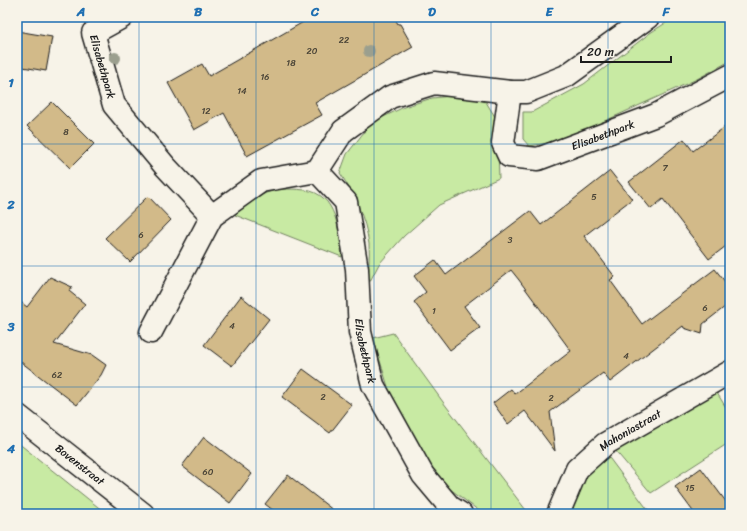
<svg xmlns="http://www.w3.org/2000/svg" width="747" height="531" viewBox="0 0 747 531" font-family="Sriracha,sans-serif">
  <rect width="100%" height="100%" fill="#f7f3e8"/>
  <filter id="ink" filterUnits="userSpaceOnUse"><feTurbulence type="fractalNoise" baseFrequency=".025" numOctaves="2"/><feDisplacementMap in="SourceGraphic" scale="8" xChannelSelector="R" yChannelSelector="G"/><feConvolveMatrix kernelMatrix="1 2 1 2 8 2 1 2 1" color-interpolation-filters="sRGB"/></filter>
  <g filter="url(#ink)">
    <g fill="#c8eaa3" stroke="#728360">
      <path d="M675,17H730V61L697,79L561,141L529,146L523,139V112H532L584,84L650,33Z"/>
      <path d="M460,95L486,102L497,120L499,178L439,205L404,236L379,264L368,285C368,272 370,257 369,244C365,217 355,196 340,173L347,154L371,123L404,107L432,98Z"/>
      <path d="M280,189C288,189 296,189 305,190C337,194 339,231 342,257L235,215L241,204L266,193Z"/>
      <path d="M393,333L443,402L529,514H483L445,485L428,461L389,390L373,338Z"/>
      <path d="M717,393L730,414V442L651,493L614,449Z"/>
      <path d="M17,442L103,511V514H17Z"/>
      <path d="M607,455L651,514H568L581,475Z"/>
    </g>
    <g fill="#d2ba89" stroke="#1c1c1c">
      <path d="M312,17H394L398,24H400L413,47L315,103L322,115L247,156L224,113L194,130L168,83L202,64L209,76Z"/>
      <path d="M17,31L52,37L46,71L17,66Z"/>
      <path d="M52,102L94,144L70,168L27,126Z"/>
      <path d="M730,123V243L709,259L663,199L651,209L629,182L684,139L693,151Z"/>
      <path d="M610,171L632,199L584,236L615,277L610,280L642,324L715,269L730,288V303L703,324L702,334L684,328L683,326L610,382L603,373L550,412L555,451L525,411L508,424L493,403L511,389L515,394L571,351L519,280L511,270L464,306L480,328L450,350L414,302L426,292L414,276L435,260L446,275L530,211L541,225Z"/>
      <path d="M148,196L171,220L130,262L105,238Z"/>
      <path d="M50,277L72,287L69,291L85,304L54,344L92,355L106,365L101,375L77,405L17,359V299L27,307Z"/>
      <path d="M241,296L269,319L232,366L204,345Z"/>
      <path d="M303,369L352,405L330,433L282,397Z"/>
      <path d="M204,437L252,474L230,503L182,466Z"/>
      <path d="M701,468L730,507V514H695L675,487Z"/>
      <path d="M288,475L338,514H278L265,504Z"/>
    </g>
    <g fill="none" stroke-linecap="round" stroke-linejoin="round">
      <g stroke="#1c1c1c" stroke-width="25">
        <g id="minor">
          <path id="s1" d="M122,17L93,33L114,105L165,166L212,216"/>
          <path id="s2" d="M510,92L503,143L509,156L538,159L656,115L730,76"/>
          <path id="s3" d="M317,171L346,202L357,269L360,332L373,385L423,475L450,507L461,514"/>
          <path d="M151,332L212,216L261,181L317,171L343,131L390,97L434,83L510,92H526L566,76L648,17"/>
          <path id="s4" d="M17,415L143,514"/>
          <path id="s5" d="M558,514L577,469L605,444L730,372"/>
        </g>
      </g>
      <use href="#minor" stroke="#f7f3e8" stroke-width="22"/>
    </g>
    <g fill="#9b9f8e">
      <circle cx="369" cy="51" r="6"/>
      <circle cx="115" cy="58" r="6"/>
    </g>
  </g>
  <path fill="none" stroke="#1f6fb2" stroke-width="1" stroke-opacity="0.55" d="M139,17V514M256,17V514M374,17V514M491,17V514M608,17V514M17,144H730M17,266H730M17,387H730"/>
  <g text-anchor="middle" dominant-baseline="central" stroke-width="3" stroke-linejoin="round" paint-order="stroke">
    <g font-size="9" fill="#4a4437">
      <text x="344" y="40">22</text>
      <text x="312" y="51">20</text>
      <text x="291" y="63">18</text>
      <text x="265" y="77">16</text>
      <text x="242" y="91">14</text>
      <text x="206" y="111">12</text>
      <text x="66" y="132">8</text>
      <text x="665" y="168">7</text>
      <text x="594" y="197">5</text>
      <text x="141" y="235">6</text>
      <text x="510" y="240">3</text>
      <text x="705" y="308">6</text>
      <text x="434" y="311">1</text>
      <text x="232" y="326">4</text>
      <text x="626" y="356">4</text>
      <text x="57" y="375">62</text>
      <text x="323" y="397">2</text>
      <text x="551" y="398">2</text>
      <text x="208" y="472">60</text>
      <text x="690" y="488">15</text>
    </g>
    <g font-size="11" fill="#1c1c1c" stroke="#f7f3e8">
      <text stroke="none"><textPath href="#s1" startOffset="68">Elisabethpark</textPath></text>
      <text stroke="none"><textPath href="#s2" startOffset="164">Elisabethpark</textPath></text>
      <text stroke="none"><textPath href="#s3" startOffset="193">Elisabethpark</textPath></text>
      <text stroke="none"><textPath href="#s5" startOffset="115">Mahoniastraat</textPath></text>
      <text stroke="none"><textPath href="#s4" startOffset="80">Bovenstraat</textPath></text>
    </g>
  </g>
  <rect width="747" height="531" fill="none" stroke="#f7f3e8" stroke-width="44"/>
  <path d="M581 56v6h90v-6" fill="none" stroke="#1c1c1c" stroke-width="2"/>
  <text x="587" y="56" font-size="12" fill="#1c1c1c" stroke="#f7f3e8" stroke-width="3" paint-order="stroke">20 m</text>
  <rect x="22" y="22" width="703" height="487" fill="none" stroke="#1f6fb2" stroke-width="1.5"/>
  <g font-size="13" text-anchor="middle" font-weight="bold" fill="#1f6fb2">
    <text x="81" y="16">A</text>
    <text x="198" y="16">B</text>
    <text x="315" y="16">C</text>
    <text x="432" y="16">D</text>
    <text x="549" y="16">E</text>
    <text x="666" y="16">F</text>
    <text x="11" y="87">1</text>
    <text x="11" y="209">2</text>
    <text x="11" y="331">3</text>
    <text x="11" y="453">4</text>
  </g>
</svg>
